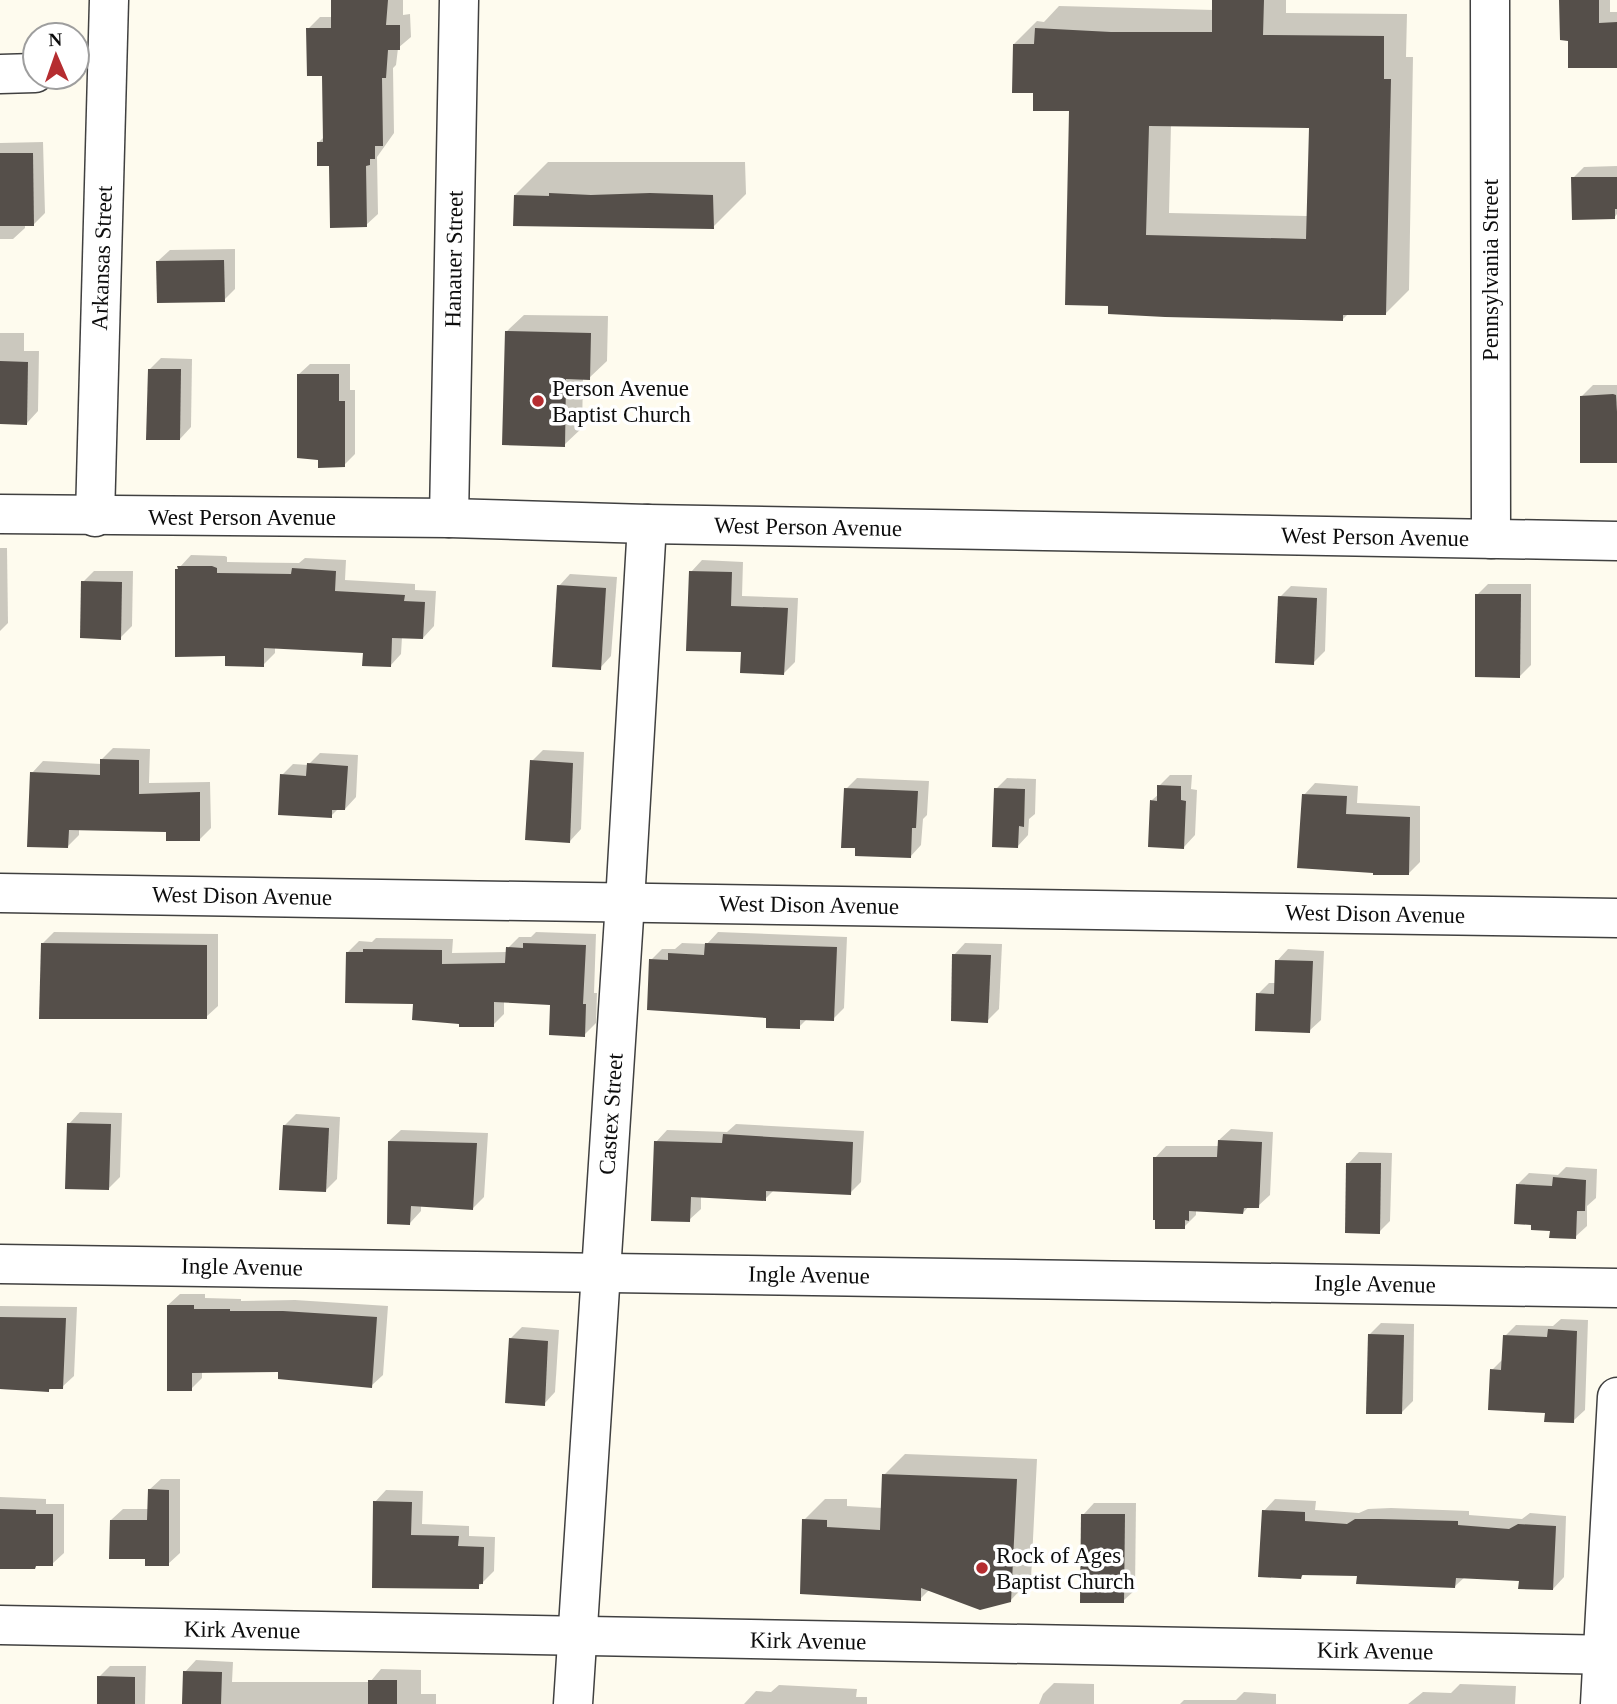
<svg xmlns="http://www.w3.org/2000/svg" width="1617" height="1704" viewBox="0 0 1617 1704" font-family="Georgia,serif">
  <rect width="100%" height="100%" fill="#fefbee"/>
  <g fill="#0003" fill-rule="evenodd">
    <path d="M333,0H403V15L410,14L411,37L398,48L396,65L393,68L394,133L377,157L378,214L366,225L318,143L325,136L323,74L308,29L320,17H333Z"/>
    <path d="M1214,0H1286V13L1407,14L1406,57H1413L1409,290L1386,313H1349L1343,319L1109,312L1070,109L1035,92L1014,44L1037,21L1044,22L1059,6L1214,10ZM1171,124L1311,126L1307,216L1169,213Z"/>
    <path d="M1561,0H1610V12H1617V68L1570,39Z"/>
    <path d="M43,142L45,213L34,224H25V228L13,239H0V143Z"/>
    <path d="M548,162H745L746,194L713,227L515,195Z"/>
    <path d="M1617,166V214L1614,218L1573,178L1584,167Z"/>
    <path d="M235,249V289L224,300L158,261L170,250Z"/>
    <path d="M524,315L608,316L607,361L589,378H583L582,428L564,445L506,332Z"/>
    <path d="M0,333H24V351H39L38,411L27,423L0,422Z"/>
    <path d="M161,358L192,359L191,427L180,439L149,370Z"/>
    <path d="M310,364H350V390H355V454L344,465L298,375Z"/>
    <path d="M1593,385H1617V461L1582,396Z"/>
    <path d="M0,548H7L8,623L0,631Z"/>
    <path d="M191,555L225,556L227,557V562L299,563L305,558L346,560L345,580L415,584V590L436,591L434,626L423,638L402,637L401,654L390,666L364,652L275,646V653L263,665L227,655L179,568Z"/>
    <path d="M702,560L743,562L742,596L798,598L795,662L784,673L743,651L691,572Z"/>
    <path d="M94,571H133L132,626L120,638L83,582Z"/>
    <path d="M570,574L617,577L611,656L600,668L559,586Z"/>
    <path d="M1488,584H1531V665L1520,676L1477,595Z"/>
    <path d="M1291,586L1327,588L1325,651L1313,663L1280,597Z"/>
    <path d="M113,748L150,749L149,783L210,782L211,828L199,840L168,831L79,828V835L68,846L32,773L43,761L102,764V759Z"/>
    <path d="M543,750L584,752L581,829L570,841L532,761Z"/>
    <path d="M320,753L358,755L356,797L345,809L339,808L331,816L282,775L293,764L308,765Z"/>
    <path d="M1170,775H1192L1191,789L1197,790L1195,835L1184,847L1152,800L1159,794V786Z"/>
    <path d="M857,778L929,781L927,815L923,819L921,845L910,857L846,789Z"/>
    <path d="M1007,778L1036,779L1035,814L1029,819L1028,835L1017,847L996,789Z"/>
    <path d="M1315,783L1358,786L1357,803L1420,806V862L1408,874L1304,795Z"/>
    <path d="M54,932L218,934V1006L206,1017L43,943Z"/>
    <path d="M536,932L596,934L594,993H597L596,1023L584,1035L551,1003L504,1001V1014L493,1025L461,1022L415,1002L347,953L359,941L372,942L376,938L453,939L452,953L507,952L508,948L519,937H531Z"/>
    <path d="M718,932L847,937L844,1008L833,1019H807L799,1027L768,1017L651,960L662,949H675L682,943L707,944Z"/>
    <path d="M965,943L1002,944L999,1009L987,1021L954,955Z"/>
    <path d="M1288,949L1324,951L1321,1020L1309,1031L1258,994L1269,983H1276L1277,961Z"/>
    <path d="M80,1112L122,1113L120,1177L109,1188L69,1124Z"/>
    <path d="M296,1114L340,1117L337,1179L325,1191L284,1126Z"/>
    <path d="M736,1124L864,1131L861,1182L850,1193L774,1190L765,1199L701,1196V1209L689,1220L656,1142L667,1130L727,1132Z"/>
    <path d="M1231,1129L1273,1132L1270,1195L1258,1206H1249L1243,1213L1196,1210V1215L1184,1227L1155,1158L1166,1146H1219V1140Z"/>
    <path d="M401,1130L488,1133L484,1197L473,1208L421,1205V1211L410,1223L389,1141Z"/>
    <path d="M1359,1152L1392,1153L1390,1221L1379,1232L1348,1164Z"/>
    <path d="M1566,1167L1597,1169L1596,1198L1587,1206V1226L1575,1237L1552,1229L1517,1185L1529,1173L1558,1175Z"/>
    <path d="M180,1294H205V1298L241,1299V1301L295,1300L388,1306L383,1375L371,1386L280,1371H202V1378L191,1389L168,1305Z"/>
    <path d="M0,1306L77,1307L74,1376L62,1387H52L49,1390L0,1389Z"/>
    <path d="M1561,1319L1588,1320L1585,1410L1573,1421L1546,1412L1492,1370L1504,1358L1505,1336L1516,1325L1553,1326Z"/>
    <path d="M1381,1323L1414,1324L1413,1401L1401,1413L1370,1334Z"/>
    <path d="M522,1327L559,1330L555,1392L544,1404L510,1339Z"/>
    <path d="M905,1454L1037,1459L1031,1579L1010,1601L930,1589L920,1599L804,1520L825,1499H847V1506L883,1508L884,1475Z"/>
    <path d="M161,1479H180V1553L168,1564L147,1558L111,1520L123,1509H149V1490Z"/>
    <path d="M386,1490L423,1491L422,1524L469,1526V1536L495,1537L494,1571L478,1587L374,1586L375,1502Z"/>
    <path d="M0,1497L46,1499V1504H64V1553L52,1564L0,1567Z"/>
    <path d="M1275,1499L1316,1501L1315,1510L1359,1513L1368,1509L1391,1508L1469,1511V1515L1522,1519L1530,1513L1566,1516L1564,1577L1553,1589L1521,1580L1465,1577L1455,1586L1359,1575L1304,1574L1301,1577L1264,1511Z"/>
    <path d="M1094,1503H1136L1135,1590L1123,1601L1083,1515Z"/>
    <path d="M196,1660L233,1662L232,1682H370L381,1669L421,1670V1694H436V1704H184L185,1672Z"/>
    <path d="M110,1666H146L145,1704H98L99,1677Z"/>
    <path d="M1054,1683L1094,1684V1704H1039L1043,1694Z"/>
    <path d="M1460,1684L1516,1686L1515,1704H1408L1423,1692L1451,1693Z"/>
    <path d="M779,1685L857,1689L856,1697H867V1704H744L756,1691L771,1692Z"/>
    <path d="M1244,1692L1276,1694V1704H1180L1184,1700H1236Z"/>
  </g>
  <g fill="#554f4a" fill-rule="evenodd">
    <path d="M331,0H388L386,25H400V50H388L386,78H382L383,146H375V159H370V165L366,166L367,227L330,228L329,166H317V142H323L322,76H307L306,28H331Z"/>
    <path d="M1212,0H1264L1263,35L1384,36V79H1391L1386,315H1343V321L1165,317L1108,314V306L1065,305L1069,111H1033V93H1012L1013,44H1034L1035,28L1111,32H1212ZM1149,126L1309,128L1306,239L1146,235Z"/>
    <path d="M1559,0H1599V23L1617,22V68H1568V41L1560,40Z"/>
    <path d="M0,153H33L34,226H0Z"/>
    <path d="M1571,177H1617V209H1615V219L1572,220Z"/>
    <path d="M549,193L591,195L650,193L713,195L714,229L513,226L514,195L549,196Z"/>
    <path d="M224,260L225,302L157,303L156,261Z"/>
    <path d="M505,331L591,333L590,380L566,379L565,447L502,445Z"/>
    <path d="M0,361L28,362L27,425L0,424Z"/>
    <path d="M148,369H181L180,440H146Z"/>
    <path d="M297,374H339V401H345V467L318,468V460L297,458Z"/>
    <path d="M1613,394L1616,395L1617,412V463H1580V396Z"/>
    <path d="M177,566H212L217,568V573L291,574L292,568L336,571L335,591L405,595L404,601L425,602L423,639L392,638L391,667L362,666L363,653L264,648V667L225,666V656L175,657V569H178Z"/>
    <path d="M689,571L732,572L731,606L788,608L784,675L740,673L741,652L686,651Z"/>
    <path d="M81,581L122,582L121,640L80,638Z"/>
    <path d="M557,585L606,588L601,670L552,667Z"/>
    <path d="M1475,594H1521L1520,678L1475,677Z"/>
    <path d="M1278,596L1317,598L1314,665L1275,663Z"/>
    <path d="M100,759L139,760V794L200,792V841H166V832L69,830L68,848L27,847L30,772L100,775Z"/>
    <path d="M530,760L573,763L570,843L525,840Z"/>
    <path d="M307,763L348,766L345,810H332V818L278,815L280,774L306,776Z"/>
    <path d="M1157,785L1181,786V800L1186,801L1184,849L1148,847L1150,800L1157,801Z"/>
    <path d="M844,788L918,791L916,828H912L911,858L855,856V848H841Z"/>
    <path d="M994,788L1025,789L1024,827L1019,826L1018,848L992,847Z"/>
    <path d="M1302,794L1347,796L1346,814L1410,817L1409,875H1373V873L1297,868Z"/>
    <path d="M41,943L207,945V1019H39Z"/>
    <path d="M523,943L586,945L583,1004H586L585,1037L549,1035L550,1005L494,1002V1027H459V1024L412,1020L413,1004L345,1003L346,952H363V949L442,950V964L505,963L506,947L523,948Z"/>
    <path d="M705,943L837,947L834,1021L800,1020V1029L766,1028V1018L647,1010L649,959L668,960V953L704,955Z"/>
    <path d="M952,954L991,955L988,1023L951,1021Z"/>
    <path d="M1275,960L1313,961L1310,1033L1255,1031L1256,993L1274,994Z"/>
    <path d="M67,1123L111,1124L109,1190L65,1189Z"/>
    <path d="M283,1125L329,1128L326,1192L279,1190Z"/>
    <path d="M723,1134L853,1142L851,1195L766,1191V1201L691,1197L690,1222L651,1221L654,1141L722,1143Z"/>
    <path d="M1218,1140L1262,1142L1259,1208H1244L1243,1214L1189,1211V1221L1185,1220V1229H1155V1220H1153V1157H1217Z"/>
    <path d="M388,1141L477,1143L473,1210L411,1206L410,1225L387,1224Z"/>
    <path d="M1346,1163H1381L1380,1234L1345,1233Z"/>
    <path d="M1553,1177L1586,1180L1585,1211H1577L1576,1239L1549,1238L1550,1231L1531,1230V1225L1514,1224L1516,1184L1552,1186Z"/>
    <path d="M167,1305H194V1309H230V1311H283L377,1317L372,1388L278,1379V1372L192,1373V1391H167Z"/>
    <path d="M0,1317L66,1318L63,1389H49V1392L0,1389Z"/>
    <path d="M1548,1329L1577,1331L1574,1423L1544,1422L1545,1413L1488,1410L1490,1369L1501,1370L1503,1335L1547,1337Z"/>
    <path d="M1368,1334L1404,1335L1402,1414H1366Z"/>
    <path d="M509,1338L548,1341L545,1406L505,1403Z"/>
    <path d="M882,1474L1017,1479L1011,1602L980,1610L921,1588V1601L800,1594L802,1519L827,1520V1527L880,1530Z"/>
    <path d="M148,1489L169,1490V1566H145V1559H109L110,1520H147Z"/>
    <path d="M373,1501L412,1502L411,1535L459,1536L458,1546L484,1547L483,1584H479V1589L372,1588Z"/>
    <path d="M0,1509L36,1510V1514H53V1566H36L35,1569H0Z"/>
    <path d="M1262,1510L1305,1512V1521L1347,1524L1355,1519H1379L1458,1521V1525L1509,1529L1518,1524L1556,1526L1553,1590L1518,1589L1519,1581L1456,1578L1455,1588L1356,1584L1357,1576L1302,1575L1301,1579L1258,1577Z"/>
    <path d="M1081,1514H1125L1124,1603H1080Z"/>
    <path d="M183,1671L222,1672L221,1704H182Z"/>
    <path d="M97,1676L135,1677V1704H97Z"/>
    <rect x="368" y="1680" width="29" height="24"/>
  </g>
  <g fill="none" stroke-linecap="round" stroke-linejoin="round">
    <g stroke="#404040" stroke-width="41">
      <g id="minor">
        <path d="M1490,0L1491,539"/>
        <path d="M0,74L35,73"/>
        <path d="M0,514L449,518L647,524L1617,541"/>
        <path d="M95,517L109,0"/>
        <path d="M449,518L459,0"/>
        <path d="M0,893L1617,918"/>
        <path d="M0,1264L1617,1288"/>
        <path d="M0,1625L1617,1655"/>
        <path d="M573,1704L625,902L647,524"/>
        <path d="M1600,1704L1617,1397"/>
      </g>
    </g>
    <use href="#minor" stroke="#fff" stroke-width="38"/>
  </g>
  <g fill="#b52d30" stroke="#fff" stroke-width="2.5">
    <circle cx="538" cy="401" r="7"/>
    <circle cx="982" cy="1568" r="7"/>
  </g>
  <g text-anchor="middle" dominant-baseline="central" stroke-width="7" stroke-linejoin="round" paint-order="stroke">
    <g font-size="23" fill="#0d0d0d" stroke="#fff">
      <text transform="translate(102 258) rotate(-88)">Arkansas Street</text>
      <text transform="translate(454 259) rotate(-89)">Hanauer Street</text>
      <text transform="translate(1490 270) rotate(-90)">Pennsylvania Street</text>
      <text x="242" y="517">West Person Avenue</text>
      <text transform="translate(808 527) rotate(1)">West Person Avenue</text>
      <text transform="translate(1375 537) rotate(1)">West Person Avenue</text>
      <text transform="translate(242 896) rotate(1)">West Dison Avenue</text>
      <text transform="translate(809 905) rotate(1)">West Dison Avenue</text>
      <text transform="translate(1375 914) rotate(1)">West Dison Avenue</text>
      <text transform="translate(611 1114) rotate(-86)">Castex Street</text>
      <text transform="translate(242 1267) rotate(1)">Ingle Avenue</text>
      <text transform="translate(809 1275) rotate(1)">Ingle Avenue</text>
      <text transform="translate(1375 1284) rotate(1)">Ingle Avenue</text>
      <text transform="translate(242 1630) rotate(1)">Kirk Avenue</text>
      <text transform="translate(808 1641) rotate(1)">Kirk Avenue</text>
      <text transform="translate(1375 1651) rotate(1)">Kirk Avenue</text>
    </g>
    <g font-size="23" fill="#0d0d0d" stroke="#fff" text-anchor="start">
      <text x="552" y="388">Person Avenue<tspan x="552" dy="26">Baptist Church</tspan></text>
      <text x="996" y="1555">Rock of Ages<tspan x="996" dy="26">Baptist Church</tspan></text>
    </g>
  </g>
  <g transform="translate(56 56) rotate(358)"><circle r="33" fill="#ffffff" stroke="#9e9e9e" stroke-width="2"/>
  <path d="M0-5L12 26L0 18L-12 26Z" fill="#b52d30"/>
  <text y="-10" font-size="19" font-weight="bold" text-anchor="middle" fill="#0d0d0d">N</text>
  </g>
</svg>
